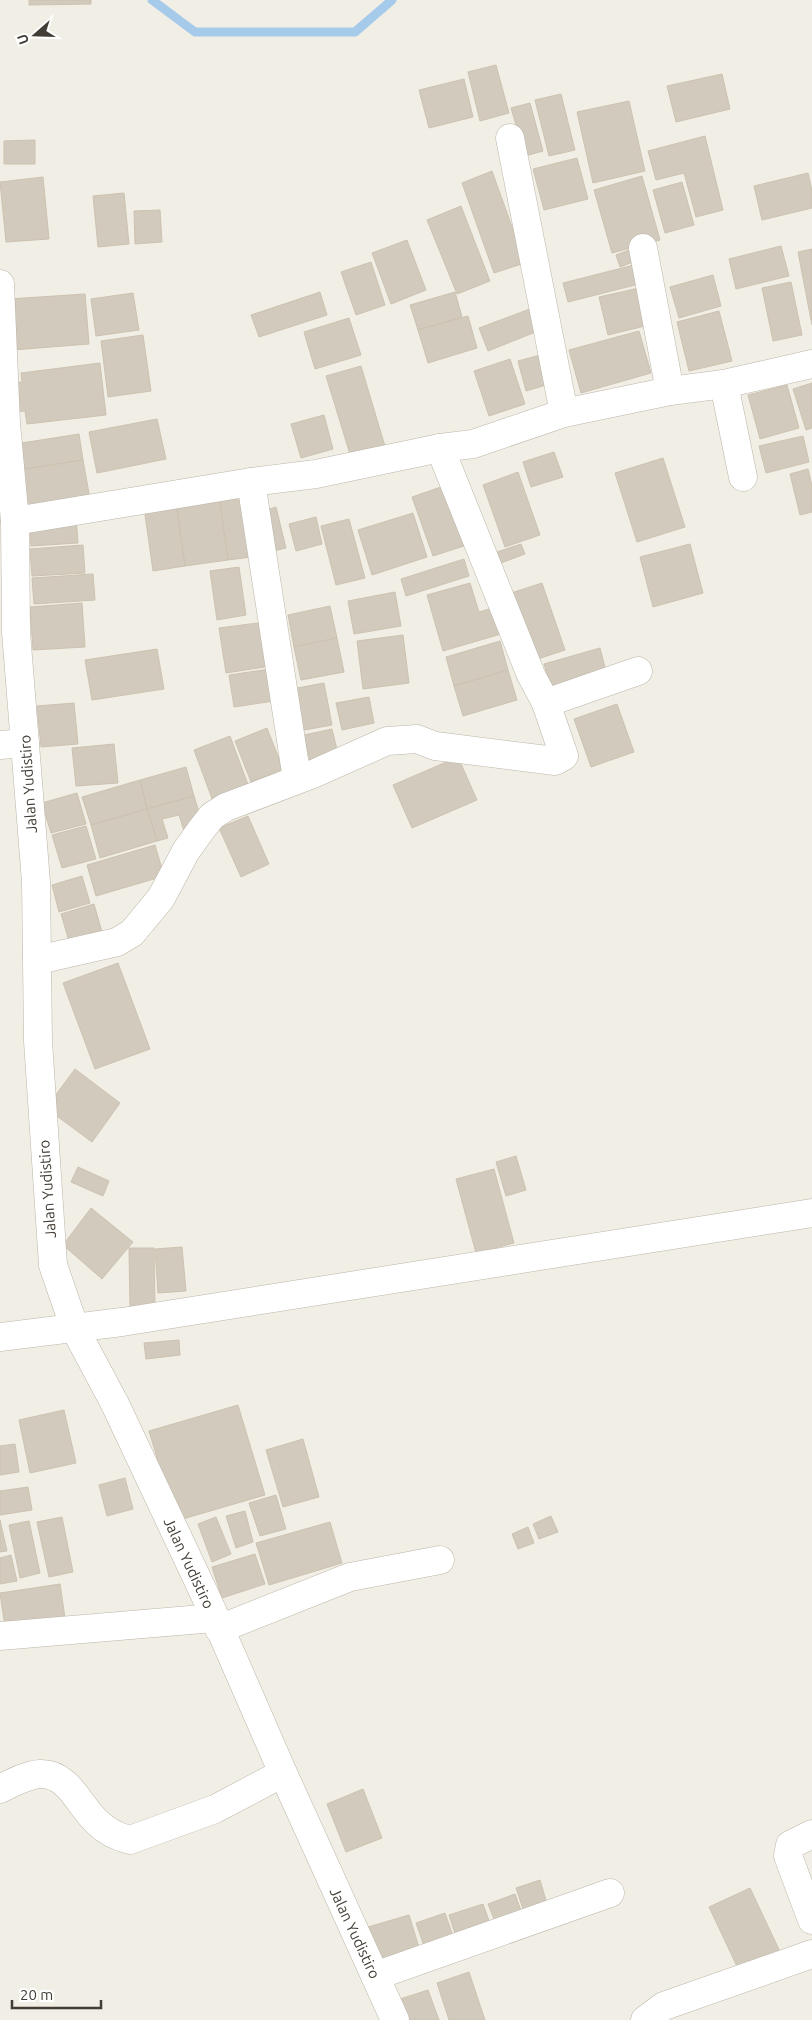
<svg xmlns="http://www.w3.org/2000/svg" width="812" height="2020" viewBox="0 0 812 2020" font-family="Ubuntu,sans-serif">
  <rect width="100%" height="100%" fill="#f1eee5"/>
  <g fill="none" stroke-linecap="round" stroke-linejoin="round">
    <path stroke="#a6cbea" stroke-width="9" d="M152,0L195,32H355L392,0"/>
  </g>
  <g fill="#d2cabc" stroke="#ccc2b0">
    <path d="M29,0H91V4L29,5Z"/>
    <path d="M496,65L509,113L480,121L468,72Z"/>
    <path d="M722,74L730,109L676,122L667,86Z"/>
    <path d="M464,79L473,117L429,128L419,90Z"/>
    <path d="M561,94L575,150L549,156L535,100Z"/>
    <path d="M629,101L645,171L593,183L577,112Z"/>
    <path d="M530,103L543,151L525,156L511,108Z"/>
    <path d="M705,136L723,210L696,217L684,173L656,180L648,151Z"/>
    <path d="M35,140V164H4V141Z"/>
    <path d="M577,158L588,199L544,210L533,169Z"/>
    <path d="M492,171L525,263L494,273L462,183Z"/>
    <path d="M808,173L812,191V208L762,220L754,186Z"/>
    <path d="M642,176L660,240L612,253L594,190Z"/>
    <path d="M43,177L49,239L6,242L0,182Z"/>
    <path d="M682,182L694,225L665,233L653,190Z"/>
    <path d="M124,193L129,244L98,247L93,196Z"/>
    <path d="M461,206L490,281L457,294L427,220Z"/>
    <path d="M160,210L162,242L135,244L134,211Z"/>
    <path d="M407,240L426,290L391,304L372,253Z"/>
    <path d="M781,246L789,276L736,289L729,259Z"/>
    <path d="M637,247L641,259L620,267L616,255Z"/>
    <path d="M812,249V325L798,252Z"/>
    <path d="M371,262L385,305L356,315L341,272Z"/>
    <path d="M638,264L643,283L568,302L563,283Z"/>
    <path d="M713,275L721,306L679,318L670,287Z"/>
    <path d="M791,282L802,335L773,341L762,288Z"/>
    <path d="M639,288L649,325L608,335L599,297Z"/>
    <path d="M320,292L327,315L259,337L251,315Z"/>
    <path d="M455,292L462,317L418,330L410,305Z"/>
    <path d="M133,293L139,330L96,336L91,299Z"/>
    <path d="M85,294L89,344L13,350L9,299Z"/>
    <path d="M535,307L543,329L488,351L479,328Z"/>
    <path d="M719,311L732,361L689,371L677,322Z"/>
    <path d="M468,316L477,348L428,363L418,330Z"/>
    <path d="M349,318L361,355L315,369L304,332Z"/>
    <path d="M639,331L651,373L581,393L569,350Z"/>
    <path d="M143,335L151,391L108,397L101,341Z"/>
    <path d="M544,354L553,383L526,391L518,361Z"/>
    <path d="M510,359L525,404L489,416L474,371Z"/>
    <path d="M100,363L106,415L27,424L25,411L10,412L6,384L22,382L21,373Z"/>
    <path d="M361,366L387,453L353,464L326,376Z"/>
    <path d="M812,383V428L806,430L793,389Z"/>
    <path d="M787,385L799,428L760,439L748,395Z"/>
    <path d="M324,415L333,449L301,458L291,424Z"/>
    <path d="M157,419L166,459L97,473L89,432Z"/>
    <path d="M79,434L83,460L13,471L9,445Z"/>
    <path d="M803,436L809,462L766,473L759,446Z"/>
    <path d="M554,452L563,477L531,487L523,462Z"/>
    <path d="M663,458L685,527L637,542L615,473Z"/>
    <path d="M83,460L90,499L19,511L13,471Z"/>
    <path d="M808,469L812,486V512L800,515L790,474Z"/>
    <path d="M518,472L540,535L505,547L483,485Z"/>
    <path d="M444,486L464,546L433,556L412,497Z"/>
    <path d="M250,492L259,556L228,560L219,497Z"/>
    <path d="M219,497L228,560L185,566L176,503Z"/>
    <path d="M176,503L185,566L153,571L144,508Z"/>
    <path d="M276,507L286,548L273,551L263,511Z"/>
    <path d="M413,513L427,557L372,575L358,530Z"/>
    <path d="M76,516L78,543L31,546L29,519Z"/>
    <path d="M316,517L322,544L296,551L289,524Z"/>
    <path d="M349,519L365,578L336,585L321,526Z"/>
    <path d="M521,544L525,554L501,563L497,552Z"/>
    <path d="M690,544L703,593L653,607L640,557Z"/>
    <path d="M83,545L85,573L32,576L30,549Z"/>
    <path d="M464,559L469,576L406,596L401,579Z"/>
    <path d="M239,567L246,615L217,620L210,571Z"/>
    <path d="M93,574L95,600L34,604L32,578Z"/>
    <path d="M470,583L479,612L493,608L501,634L443,651L427,595Z"/>
    <path d="M542,583L565,650L532,661L508,594Z"/>
    <path d="M395,592L401,626L354,634L348,601Z"/>
    <path d="M82,603L85,647L33,650L30,607Z"/>
    <path d="M330,606L337,638L294,647L288,615Z"/>
    <path d="M265,622L271,666L226,673L219,628Z"/>
    <path d="M403,635L409,683L363,689L357,641Z"/>
    <path d="M337,638L344,672L301,680L294,647Z"/>
    <path d="M500,641L508,670L454,686L446,657Z"/>
    <path d="M600,648L607,675L552,691L544,664Z"/>
    <path d="M157,649L164,689L92,700L85,660Z"/>
    <path d="M270,669L274,701L234,707L229,675Z"/>
    <path d="M508,670L517,700L463,716L454,686Z"/>
    <path d="M324,683L332,725L299,731L292,689Z"/>
    <path d="M369,697L374,723L342,730L336,703Z"/>
    <path d="M74,703L78,744L41,747L37,706Z"/>
    <path d="M617,704L634,752L591,767L574,719Z"/>
    <path d="M267,728L283,769L251,782L235,741Z"/>
    <path d="M332,729L338,754L310,761L304,735Z"/>
    <path d="M230,736L250,790L214,804L194,750Z"/>
    <path d="M114,744L118,783L76,786L72,748Z"/>
    <path d="M458,757L477,800L412,828L393,785Z"/>
    <path d="M186,767L194,796L147,809L140,780Z"/>
    <path d="M140,780L147,809L91,825L82,797Z"/>
    <path d="M77,793L86,824L51,833L42,803Z"/>
    <path d="M194,796L203,825L184,831L179,815L162,819L168,838L157,841L147,809Z"/>
    <path d="M147,809L157,841L100,858L91,825Z"/>
    <path d="M248,816L269,864L241,877L219,828Z"/>
    <path d="M86,826L96,859L62,868L52,835Z"/>
    <path d="M155,845L164,876L96,896L87,865Z"/>
    <path d="M82,876L90,903L59,912L52,885Z"/>
    <path d="M94,904L104,939L71,948L61,914Z"/>
    <path d="M118,963L150,1049L95,1069L63,983Z"/>
    <path d="M75,1069L120,1103L92,1142L46,1108Z"/>
    <path d="M516,1156L526,1190L506,1196L496,1162Z"/>
    <path d="M78,1167L109,1181L103,1196L71,1182Z"/>
    <path d="M494,1169L514,1243L476,1253L456,1179Z"/>
    <path d="M91,1208L133,1242L102,1279L63,1245Z"/>
    <path d="M182,1247L186,1291L158,1293L155,1249Z"/>
    <path d="M129,1248H154L155,1307H130Z"/>
    <path d="M179,1340L180,1355L146,1359L144,1343Z"/>
    <path d="M238,1405L265,1495L176,1521L149,1431Z"/>
    <path d="M64,1410L76,1463L30,1473L19,1420Z"/>
    <path d="M303,1439L319,1497L283,1507L266,1450Z"/>
    <path d="M15,1444L19,1472L0,1475V1446Z"/>
    <path d="M125,1478L133,1509L107,1516L99,1485Z"/>
    <path d="M28,1487L32,1510L0,1515V1491Z"/>
    <path d="M276,1495L286,1529L260,1536L249,1503Z"/>
    <path d="M245,1511L253,1542L236,1548L226,1516Z"/>
    <path d="M551,1516L558,1532L539,1539L533,1524Z"/>
    <path d="M62,1517L73,1572L49,1577L37,1522Z"/>
    <path d="M216,1517L231,1554L212,1562L198,1524Z"/>
    <path d="M0,1520L7,1551L0,1552Z"/>
    <path d="M29,1521L40,1573L20,1578L9,1525Z"/>
    <path d="M330,1522L342,1563L269,1585L256,1543Z"/>
    <path d="M528,1527L534,1543L518,1549L512,1534Z"/>
    <path d="M255,1554L265,1584L222,1598L212,1567Z"/>
    <path d="M11,1555L17,1581L0,1584V1558Z"/>
    <path d="M60,1584L65,1618L5,1627L0,1593Z"/>
    <path d="M363,1789L382,1838L346,1852L327,1804Z"/>
    <path d="M540,1880L547,1904L524,1912L516,1888Z"/>
    <path d="M750,1888L783,1958L742,1977L709,1907Z"/>
    <path d="M515,1894L524,1919L498,1929L488,1904Z"/>
    <path d="M483,1904L493,1932L458,1943L449,1915Z"/>
    <path d="M445,1913L456,1945L427,1955L416,1923Z"/>
    <path d="M409,1915L422,1957L381,1969L368,1927Z"/>
    <path d="M469,1972L485,2020H449L437,1983Z"/>
    <path d="M428,1990L439,2020H404L397,2000Z"/>
  </g>
  <g fill="none" stroke-linecap="round" stroke-linejoin="round">
    <g stroke="#bcb6a9" stroke-width="29">
      <g id="minor">
        <path d="M510,138L564,413"/>
        <path d="M643,248L670,391"/>
        <path d="M0,284L6,423L15,521L16,632L36,882L38,1041L53,1265L75,1329L115,1404L211,1608L283,1773L395,2020"/>
        <path d="M724,384L743,477"/>
        <path d="M251,482L297,779"/>
        <path d="M15,521L251,482L316,474L440,448L473,444L564,413L670,391L724,384L812,364"/>
        <path d="M546,703L638,671"/>
        <path d="M0,745L25,743"/>
        <path d="M38,960L117,942L132,933L161,898L186,851L201,830L212,816L226,807L313,774L387,741L417,739L435,746L555,761L564,756L546,703L531,675L440,448"/>
        <path d="M0,1337L122,1322L812,1213"/>
        <path d="M219,1629L350,1577L440,1560"/>
        <path d="M0,1636L214,1618"/>
        <path d="M0,1789C12,1783 26,1775 40,1774C69,1773 79,1806 97,1822C106,1831 118,1837 130,1840L215,1809L283,1773"/>
        <path d="M812,1834L790,1845L788,1856L812,1920"/>
        <path d="M375,1976L610,1893"/>
        <path d="M645,2020L664,2006L812,1954"/>
      </g>
    </g>
    <use href="#minor" stroke="#fff" stroke-width="28"/>
  </g>
  <g text-anchor="middle" dominant-baseline="central" stroke-width="4" stroke-linejoin="round" paint-order="stroke">
    <g font-size="15" fill="#433e35" stroke="#fff">
      <text transform="translate(28 784) rotate(-94)">Jalan Yudistiro</text>
      <text transform="translate(47 1189) rotate(-94)">Jalan Yudistiro</text>
      <text transform="translate(189 1563) rotate(65)">Jalan Yudistiro</text>
      <text transform="translate(355 1933) rotate(65)">Jalan Yudistiro</text>
    </g>
  </g>
  <g transform="translate(35 35) rotate(250)" stroke="#ffffff" stroke-width="4" paint-order="stroke">
  <path d="M0-4L9 19L0 12L-9 19Z" fill="#433e35"/>
  <text y="-8" font-size="14" font-weight="bold" text-anchor="middle" fill="#433e35">U</text>
  </g>
  <path d="M12 2000v8h89v-8" fill="none" stroke="#433e35" stroke-width="2.5"/>
  <text x="20" y="2000" font-size="15" fill="#433e35" stroke="#ffffff" stroke-width="4" paint-order="stroke">20 m</text>
</svg>
